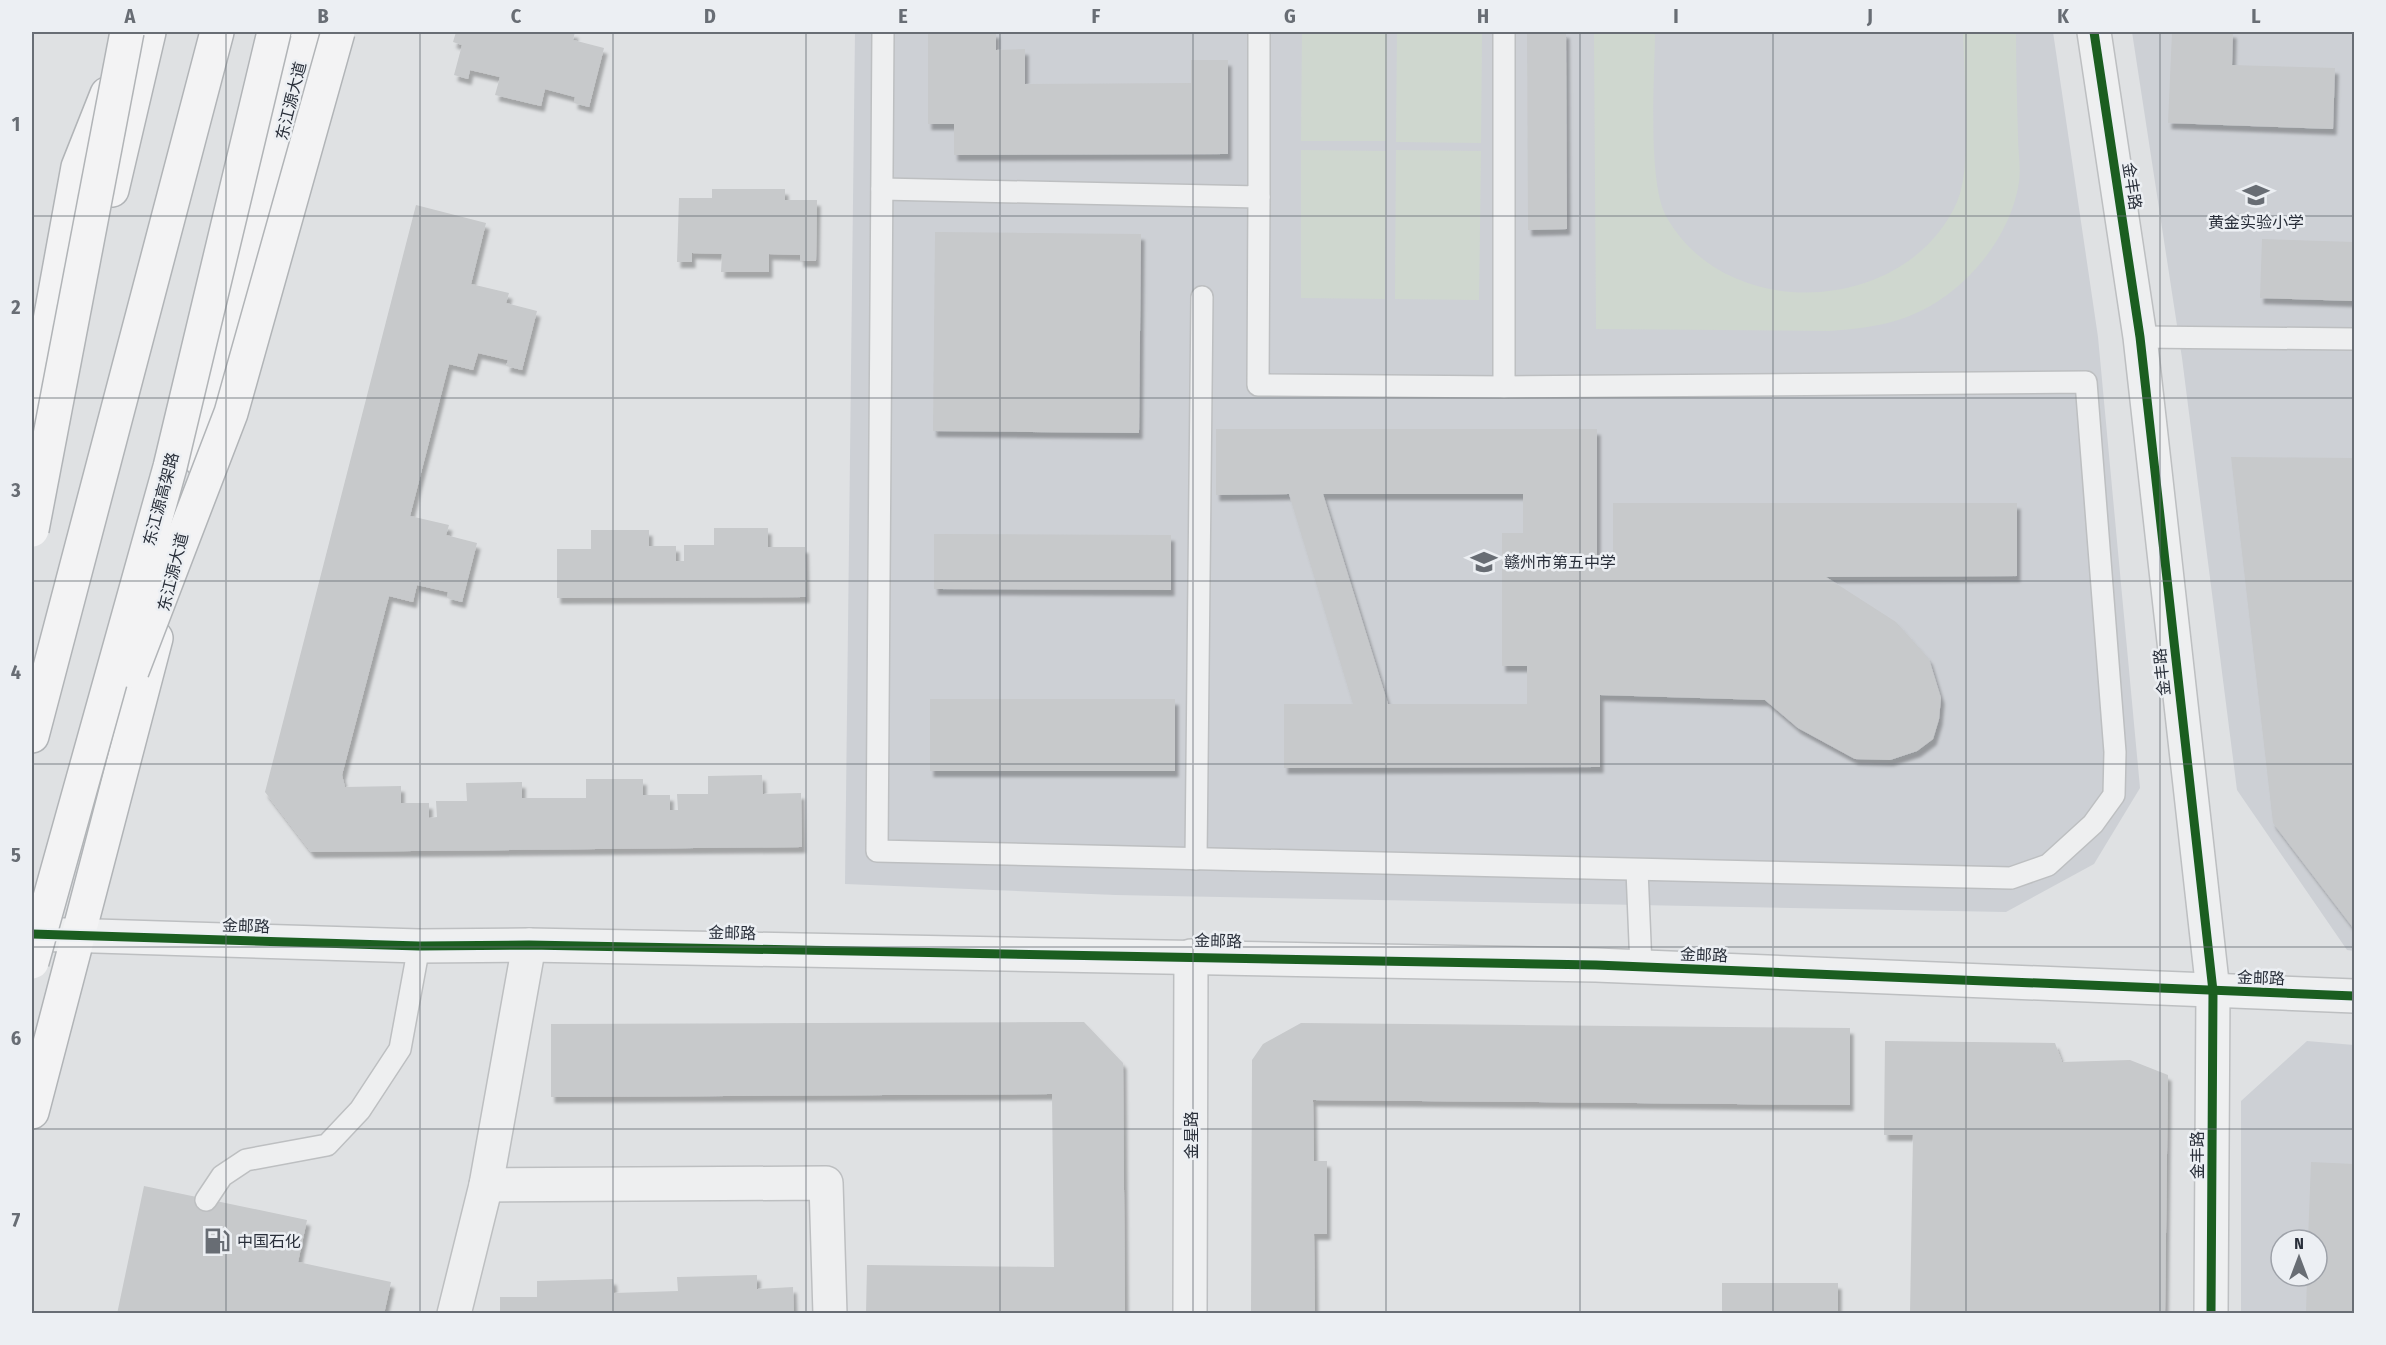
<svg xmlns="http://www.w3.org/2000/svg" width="2386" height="1345" viewBox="0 0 2386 1345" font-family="'Fira Sans Condensed','Noto Sans SC',sans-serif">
  <defs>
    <filter id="shadow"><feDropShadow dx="3.5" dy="6" stdDeviation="1.5" flood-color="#0004"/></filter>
  </defs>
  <rect width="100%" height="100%" fill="#dfe1e3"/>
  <g fill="#cdd0d5" fill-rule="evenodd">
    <path d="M855,32H2053L2098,337L2140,788L2094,864L2006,912L1116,895L845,884Z"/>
    <path d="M2132,32H2354V951L2347,950L2237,790L2182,358Z"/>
    <path d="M2307,1041L2354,1045V1313H2241V1101ZM2281,1240H2317V1276H2281Z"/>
  </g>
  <g fill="#cfd7cf">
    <path d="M1302,32H1387L1386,141H1301Z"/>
    <path d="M1397,32H1482L1481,143L1396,142Z"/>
    <path d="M1594,32H1655C1655,75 1647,180 1666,216C1726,325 1907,315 1957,202C1973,166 1964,75 1963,32H2016C2016,67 2017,102 2018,137C2018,151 2021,168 2019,182C2010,243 1956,303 1898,320C1876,327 1853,329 1830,331L1596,329Z"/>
    <path d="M1301,150L1386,151L1385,299L1301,298Z"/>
    <path d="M1396,150L1481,151L1479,300L1395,299Z"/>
  </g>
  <g fill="#c7c9cb" fill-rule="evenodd" filter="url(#shadow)">
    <path d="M456,32H575L573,40L604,48L589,107L574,103L575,97L545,89L541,106L495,95L500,77L470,70L468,79L454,75L462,45L453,42Z"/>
    <path d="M928,32H996V50L1025,49V84L1191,83V60H1228V154L954,155V124H928Z"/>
    <path d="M1527,32H1566L1567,229L1528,230Z"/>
    <path d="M2172,32H2233L2232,65L2335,68L2333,129L2168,123Z"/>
    <path d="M712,189H785V200H817L816,261H800V255L769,254V272H721L722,254L692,253V262H677L679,198H712Z"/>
    <path d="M416,205L486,223L471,284L509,293L506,303L537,311L522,370L506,366L508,360L478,353L473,370L449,364L410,516L449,525L446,535L477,543L462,602L447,598L448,592L417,585L413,602L389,596L342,775L345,787L401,786V803H429V818L437,817L436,801H467L466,783L522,782V798H586V779H643V795H670V810H678L677,794H708V776L762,775L763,794L801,793L802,847L311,852L265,792Z"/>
    <path d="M935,232L1141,234L1139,433L933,431Z"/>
    <path d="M2262,239L2354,242V301L2260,298Z"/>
    <path d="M1216,429H1597V556H1613V503H2017V576L1826,577L1896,622L1929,659L1941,698L1939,719L1933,739L1917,751L1890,760L1855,759L1798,728L1765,700L1600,695V767L1284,768V704H1353L1289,494L1216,495ZM1323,494H1523V533H1502V666H1527V704H1388Z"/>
    <path d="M2231,457L2354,458V929L2273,823Z"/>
    <path d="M714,528H768V547H805L806,597L557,598V549H591V530H649V546H676V561H684V545H714Z"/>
    <path d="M934,534L1171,535V590L934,589Z"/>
    <rect x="930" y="699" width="245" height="72"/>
    <path d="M1084,1022L1123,1063L1125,1314H866L867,1265L1054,1267L1052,1094L551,1097V1024Z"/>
    <path d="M1301,1023L1850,1028V1105L1313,1100L1314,1161H1327V1234H1314L1315,1314H1251L1252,1060L1263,1044Z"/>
    <path d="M1885,1041L2055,1043L2062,1062L2130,1060L2168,1075L2165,1314H1910L1913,1135H1884Z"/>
    <path d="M2311,1162L2354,1164V1314H2306L2307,1276H2317V1240H2308Z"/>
    <path d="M144,1186L307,1220L298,1262L391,1282L384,1314H117Z"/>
    <path d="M757,1275V1289L793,1287L794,1314H500V1297H537V1281L613,1279L614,1293L678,1291L677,1277Z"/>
    <rect x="1722" y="1283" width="116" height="31"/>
  </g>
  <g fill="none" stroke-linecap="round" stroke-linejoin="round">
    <g stroke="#bdbfc1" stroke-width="24">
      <g id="service">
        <path d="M883,32L877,851L2011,878L2048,865L2093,824L2114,795L2115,752L2086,382L1504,387V32"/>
        <path d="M882,189L1259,197V32"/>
        <path d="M1259,197L1258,385L1504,387"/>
        <path d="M2140,337L2354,339"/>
        <path d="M1196,859L1202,297"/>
        <path d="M1637,870L1641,967"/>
        <path d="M206,1200L222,1176L246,1160L327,1145L360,1110L400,1049L419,946"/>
      </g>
    </g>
    <g stroke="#bdbfc1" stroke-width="36">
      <g id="minor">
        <path d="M486,1185L826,1183L830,1314"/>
        <path d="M454,1314L486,1185L529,945"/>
      </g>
    </g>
    <g stroke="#bdbfc1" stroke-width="36">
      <g id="tertiary">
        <path d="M2094,32L2140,337L2213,991L2211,1314"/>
        <path d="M32,934L419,946L529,945L1596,965L2354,996"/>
        <path d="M1190,1314L1191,956"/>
      </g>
    </g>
    <g stroke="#b1b4b7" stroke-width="36">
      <g id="trunk">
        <path d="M112,190L149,32"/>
        <path d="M32,419L78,167L107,94"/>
        <path d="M201,460L309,32"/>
        <path d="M32,736L217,32"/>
        <path d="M32,1112L156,638"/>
      </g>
    </g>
    <use href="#service" stroke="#eeeff0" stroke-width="21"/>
    <use href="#minor" stroke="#eeeff0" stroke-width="33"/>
    <use href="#tertiary" stroke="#eeeff0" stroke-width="33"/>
    <use href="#trunk" stroke="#f3f3f4" stroke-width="33"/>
    <g stroke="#b1b4b7" stroke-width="36" stroke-linecap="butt">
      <g id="trunk-bridge">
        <path d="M32,530L127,32"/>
        <path d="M132,671L231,413L338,32"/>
        <path d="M32,962L170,467L274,32"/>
      </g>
    </g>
    <use href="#trunk-bridge" stroke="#f3f3f4" stroke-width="33"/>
    <g stroke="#eceff3" stroke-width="13">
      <g id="cycleway">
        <path d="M2094,32L2140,337L2213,991L2211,1314"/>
        <path d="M32,934L419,946L529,945L1596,965L2354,996"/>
      </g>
    </g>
    <use href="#cycleway" stroke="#1b5e20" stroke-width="9"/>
  </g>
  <path fill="none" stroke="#686d74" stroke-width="1.5" stroke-opacity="0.55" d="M226,32V1314M420,32V1314M613,32V1314M806,32V1314M1000,32V1314M1193,32V1314M1386,32V1314M1580,32V1314M1773,32V1314M1966,32V1314M2160,32V1314M32,216H2354M32,398H2354M32,581H2354M32,764H2354M32,947H2354M32,1129H2354"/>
  <defs>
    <g id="school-bare" transform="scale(2.07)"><path d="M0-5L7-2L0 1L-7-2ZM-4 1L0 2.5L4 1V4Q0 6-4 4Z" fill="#686d74" stroke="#eceff3" stroke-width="2.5" paint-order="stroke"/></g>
    <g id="fuel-bare" transform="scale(2.07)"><path d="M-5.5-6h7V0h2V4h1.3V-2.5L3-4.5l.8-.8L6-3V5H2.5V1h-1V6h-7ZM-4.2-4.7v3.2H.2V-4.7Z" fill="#686d74" stroke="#eceff3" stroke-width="2.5" paint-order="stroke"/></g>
  </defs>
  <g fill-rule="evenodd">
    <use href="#school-bare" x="2256" y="195"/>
    <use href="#school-bare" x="1484" y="562"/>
    <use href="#fuel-bare" x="217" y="1241"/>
  </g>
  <g text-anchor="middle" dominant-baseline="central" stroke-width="5" stroke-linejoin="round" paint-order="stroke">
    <g font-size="16" fill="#282e39" stroke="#eceff3">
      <text transform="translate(291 101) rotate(-76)">东江源大道</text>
      <text transform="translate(2132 186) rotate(81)">金丰路</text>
      <text transform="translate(161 499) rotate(-75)">东江源高架路</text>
      <text transform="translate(173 572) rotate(-76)">东江源大道</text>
      <text transform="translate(2162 672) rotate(-96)">金丰路</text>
      <text transform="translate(246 926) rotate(2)">金邮路</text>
      <text transform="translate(732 933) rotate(1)">金邮路</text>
      <text transform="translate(1218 941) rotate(1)">金邮路</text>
      <text transform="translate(1704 955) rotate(2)">金邮路</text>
      <text transform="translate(2261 978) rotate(2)">金邮路</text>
      <text transform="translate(1191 1135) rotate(-90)">金星路</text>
      <text transform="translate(2197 1155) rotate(-90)">金丰路</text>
    </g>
    <g font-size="16" fill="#282e39" stroke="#eceff3" text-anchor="start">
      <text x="2256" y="222" text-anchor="middle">黄金实验小学</text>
      <text x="1504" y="562">赣州市第五中学</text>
      <text x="237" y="1241">中国石化</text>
    </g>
  </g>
  <rect width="2386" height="1345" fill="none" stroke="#eceff3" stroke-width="66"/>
  <g transform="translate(2299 1258)"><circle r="28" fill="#eceff3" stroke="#9ea2a9" stroke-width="1.5"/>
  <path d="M0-4.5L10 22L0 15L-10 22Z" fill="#686d74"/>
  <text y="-9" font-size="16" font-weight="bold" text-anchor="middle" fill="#282e39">N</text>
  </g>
  <rect x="33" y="33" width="2320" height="1279" fill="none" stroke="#686d74" stroke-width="2"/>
  <g font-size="20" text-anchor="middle" font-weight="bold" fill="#686d74">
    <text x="130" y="23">A</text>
    <text x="323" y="23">B</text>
    <text x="516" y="23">C</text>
    <text x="710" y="23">D</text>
    <text x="903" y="23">E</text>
    <text x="1096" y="23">F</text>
    <text x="1290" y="23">G</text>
    <text x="1483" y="23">H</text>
    <text x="1676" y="23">I</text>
    <text x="1870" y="23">J</text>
    <text x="2063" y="23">K</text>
    <text x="2256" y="23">L</text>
    <text x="16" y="131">1</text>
    <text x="16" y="314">2</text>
    <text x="16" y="497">3</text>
    <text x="16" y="679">4</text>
    <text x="16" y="862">5</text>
    <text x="16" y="1045">6</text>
    <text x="16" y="1227">7</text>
  </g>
</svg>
